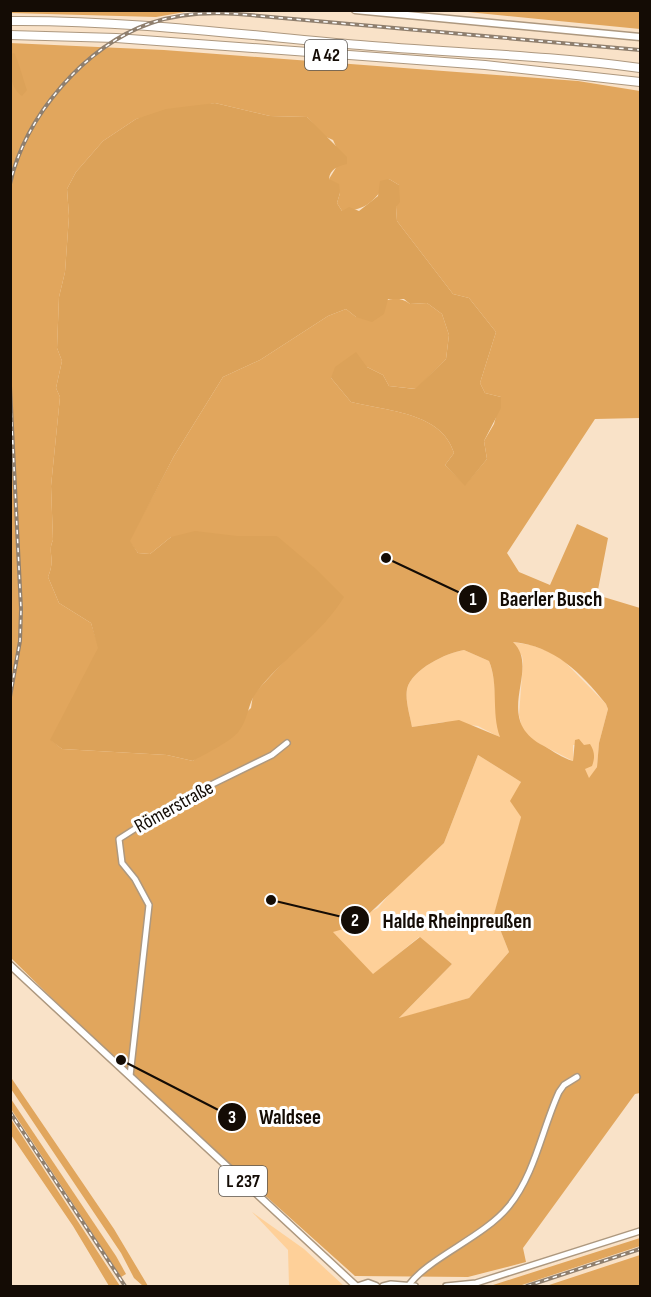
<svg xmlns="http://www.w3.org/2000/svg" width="651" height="1297" viewBox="0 0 651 1297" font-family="'Sofia Sans Condensed',sans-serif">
  <rect width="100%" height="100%" fill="#f9e2c8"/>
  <g fill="#fed099">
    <path d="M512,642L531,645L558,655L606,704L608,709L599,743L597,767L589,779L584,769V745H573V761L532,740L523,732L519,715L523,662L522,656Z"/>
    <path d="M464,650L489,661C499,686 492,713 501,738L478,726L444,722L412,727C410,715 405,701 407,689C412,669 446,653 464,650Z"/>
    <path d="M478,755L521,782L514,804L521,817L517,839L494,914L509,952L469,998L398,1019L452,964L419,937L373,975L332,932L378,908L398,884L444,843Z"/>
    <path d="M252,1212L304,1249L344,1286H289L288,1250Z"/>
  </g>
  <g fill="#e1a65d" fill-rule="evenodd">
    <path d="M10,11L11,10L191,11L156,17L11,13Z"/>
    <path d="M458,11H640V29Z"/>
    <path d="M10,43L164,50L578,81L640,91V418L595,419L507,553L519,572L550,585L577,524L608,538L597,595L640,608V1093L635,1094L523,1248L526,1262L468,1277L355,1276L126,1071L11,958ZM215,103L270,116L307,117L324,136L333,140L338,151L337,166L329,179L340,193L337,203L342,211C367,211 376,199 389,179L399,185L396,207L397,221L453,294L469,298L496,332L480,383L485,393L501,397L494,424L484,441L487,459L465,485L445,465L454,453C442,412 386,411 351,402L331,378L367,367L383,375L389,386L416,389L446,359L449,335L442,314L427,303L410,304C392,290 372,308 356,317L346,309L328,316L260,360L223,377L174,456L129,541L138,553L150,554L171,537L277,536L288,657L253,695L251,708L193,761L167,755L62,749L51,740L99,648L91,623L59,603L48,577C56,558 47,553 53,540L51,486L60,397L56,388L62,361L57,348L59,297L65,272L69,216L67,189L76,172L103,141L136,119ZM513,642C555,646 581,673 606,704L608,709L599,743L597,767L589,778L585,769L592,766C595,758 595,752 590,744L584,745L579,739L575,740L573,761C562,758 553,751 544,746C490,718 542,670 513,642ZM464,650L489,661C499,685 491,712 500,737L459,720L412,727C410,715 405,701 407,689C412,669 446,653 464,650ZM478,755L521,782L510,801L521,817L494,914L509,952L469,998L399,1018L452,964L420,937L373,974L333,932L357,925L444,843Z"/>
    <path d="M10,1076L114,1229L148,1286H143L134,1278L121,1253L11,1089Z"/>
    <path d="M11,1099L116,1256L126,1274L121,1277L11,1109Z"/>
    <path d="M11,1119L120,1286H109L73,1226L11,1135Z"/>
    <path d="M640,1238V1246L519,1286H490Z"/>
    <path d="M640,1255V1286H546Z"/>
  </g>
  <g fill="#dca259">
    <path d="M14,53C17,56 24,82 27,90L22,96C9,87 10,69 11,54Z"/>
    <path d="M215,103L270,116L307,117L347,157V164C338,166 330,169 329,179L339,184L340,193L337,203L342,211L349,207L359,211L378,196L380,181L389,179L399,185L400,202L396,207L397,221L453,294L469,298L496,332L480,383L485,393L501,397V408L484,441L487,459L465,486L445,465L454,453C442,412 386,411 351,402L331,378L335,367L356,352L367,367L383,375L389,386L415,389L446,359L449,335L442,314L427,303L410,304L404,299H388L384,314L372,322L356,317L346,309L328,316L260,360L223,377L174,456L130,541L138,553L150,554L171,537L195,531L237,536H277L316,569L344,597C322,634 282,658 256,693C248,703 248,720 239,731C232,741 205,754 193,761L167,755L62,749L50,740L98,648L91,623L59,603L48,577C56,558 47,553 53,540L51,486L60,397L56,388L62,361L57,348L59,297L65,272L69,216L67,189L76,172L103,141L136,119L166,109Z"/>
  </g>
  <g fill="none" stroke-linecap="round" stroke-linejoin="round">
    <g stroke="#ad987f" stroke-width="8">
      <g id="minor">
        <path d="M130,1076L149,905L135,879L122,863L119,839L180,800L272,755L287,743"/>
        <path d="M383,1286L391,1284L415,1286"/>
        <path d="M408,1286C429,1257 483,1238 509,1206C535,1174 542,1129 559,1092L564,1085L577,1077"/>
        <path d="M446,1286L476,1283L640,1231"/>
      </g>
    </g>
    <g stroke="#ad987f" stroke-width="9">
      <g id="major">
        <path d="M355,10L640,37"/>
        <path d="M10,965L356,1286"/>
        <path d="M359,1286L368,1283L376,1286"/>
      </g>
    </g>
    <g stroke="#ad987f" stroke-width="10">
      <g id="highway">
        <path d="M10,21C127,20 244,35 360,45C454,53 547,55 640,68"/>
        <path d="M10,35L116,38L485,65L640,82"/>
      </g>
    </g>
    <use href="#minor" stroke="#fff" stroke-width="5"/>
    <use href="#major" stroke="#fff" stroke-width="6"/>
    <use href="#highway" stroke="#fff" stroke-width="8"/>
    <g stroke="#8f7f6e" stroke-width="4">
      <g id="rail">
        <path d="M10,184C25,116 85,46 151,23C180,13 208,12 238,14L640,50"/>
        <path d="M10,386L21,609L20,641L10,697"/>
        <path d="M10,1112L125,1286"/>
        <path d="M527,1286L640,1249"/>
      </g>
    </g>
    <use href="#rail" stroke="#fff" stroke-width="1.5" stroke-dasharray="4.5" stroke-linecap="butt"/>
  </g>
  <g text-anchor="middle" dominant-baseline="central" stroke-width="6" stroke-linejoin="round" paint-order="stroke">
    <g fill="#fff" stroke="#5a5550" stroke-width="1.5">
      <rect x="305" y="40" width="42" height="30" rx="4.5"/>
      <rect x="219" y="1166" width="48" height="30" rx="4.5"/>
    </g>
    <g font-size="18" font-weight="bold" fill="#140c05">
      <text x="326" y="55">A 42</text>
      <text x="243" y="1181">L 237</text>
    </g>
    <g font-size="20" fill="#140c05" stroke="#fff">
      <text transform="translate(174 807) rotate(-29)">Römerstraße</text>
    </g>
  </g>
  <path fill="none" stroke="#140c05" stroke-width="2" d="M386 558L473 599M271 900L355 920M121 1060L232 1117"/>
  <g fill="#140c05" stroke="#fff" stroke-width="2">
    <circle cx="386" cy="558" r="6"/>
    <circle cx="271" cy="900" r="6"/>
    <circle cx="121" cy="1060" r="6"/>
    <circle cx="473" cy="599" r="15"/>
    <circle cx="355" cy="920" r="15"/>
    <circle cx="232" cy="1117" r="15"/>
  </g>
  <g font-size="18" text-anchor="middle" font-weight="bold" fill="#fff">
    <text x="473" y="605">1</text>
    <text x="355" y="926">2</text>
    <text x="232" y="1123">3</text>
  </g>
  <g font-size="21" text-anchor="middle" font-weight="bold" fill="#140c05" stroke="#fff" stroke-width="6" stroke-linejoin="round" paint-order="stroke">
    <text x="551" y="606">Baerler Busch</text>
    <text x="457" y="928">Halde Rheinpreußen</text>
    <text x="290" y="1124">Waldsee</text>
  </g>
  <rect width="651" height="1297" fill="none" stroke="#140c05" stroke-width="24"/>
</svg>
